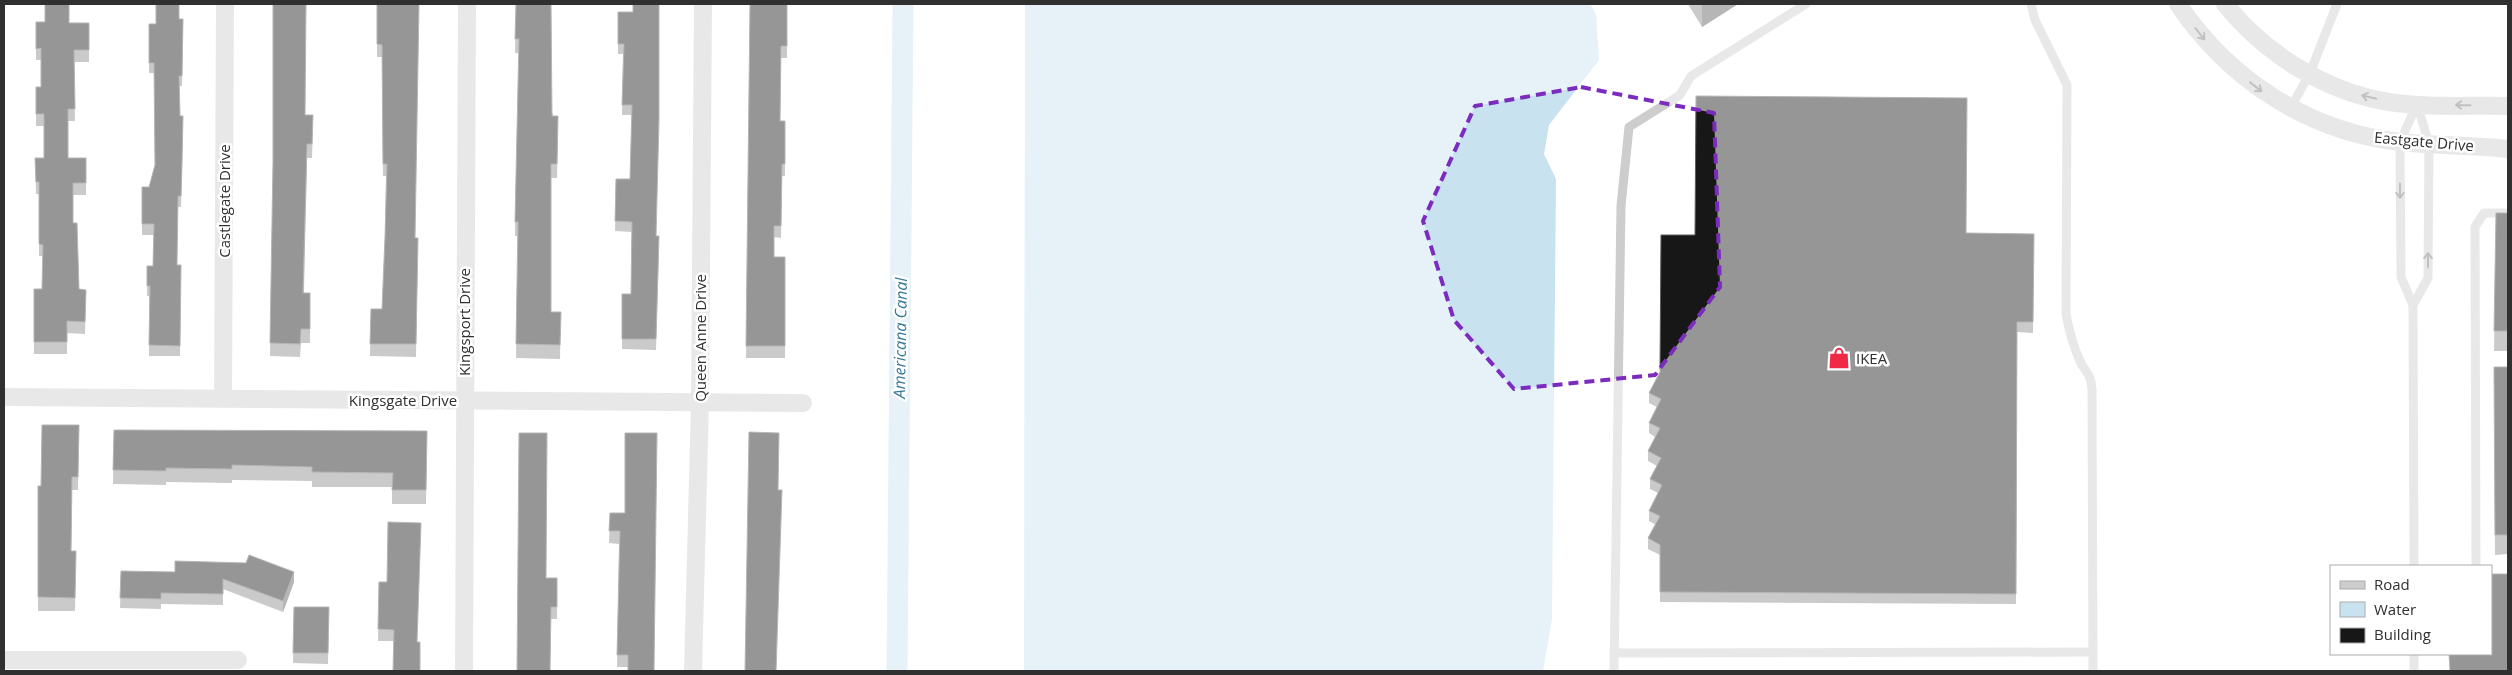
<svg xmlns="http://www.w3.org/2000/svg" width="2512" height="675" viewBox="0 0 2512 675" font-family="'Open Sans',sans-serif">
  <rect width="100%" height="100%" fill="#fff"/>
  <path fill="#c9e2ef" d="M1025,4H1590L1596,14L1599,60L1549,125L1544,154L1556,179L1552,619L1543,671H1024Z"/>
  <g fill="none" stroke-linecap="round" stroke-linejoin="round">
    <path stroke="#c9e2ef" stroke-width="21" d="M897,671L903,4"/>
    <g stroke="#cdcdcd" stroke-width="9">
      <path d="M2031,4L2035,20L2067,85L2066,314C2069,330 2073,346 2080,361C2086,374 2091,373 2092,390L2093,671"/>
      <path d="M2291,107L2310,73L2337,4"/>
      <path d="M2413,305L2428,278L2429,144L2417,104"/>
      <path d="M2414,566L2413,305L2401,277L2400,142L2417,104"/>
      <path d="M2476,566L2475,227L2484,213H2508"/>
      <path d="M1614,653L2093,652"/>
      <path d="M2414,654V671"/>
      <path d="M1614,671L1621,206L1629,127L1680,95L1691,76L1806,4"/>
    </g>
    <g stroke="#cdcdcd" stroke-width="18">
      <path d="M2178,4C2229,80 2309,132 2401,142C2437,146 2473,145 2508,149"/>
      <path d="M2225,4C2265,54 2326,92 2389,102C2428,108 2469,105 2508,106"/>
      <path d="M4,397L803,403"/>
      <path d="M223,398L225,4"/>
      <path d="M4,660H238"/>
      <path d="M464,671L467,4"/>
      <path d="M693,671L700,402L703,4"/>
    </g>
  </g>
  <g fill="#8b8b8b">
    <path d="M377,4L415,238H418L416,357L370,356L371,309H382L385,237L386,176H383L382,57H377Z"/>
    <path d="M516,4L558,130L557,178H551V312H561L560,359L516,358L518,236H515V222L519,53H515Z"/>
    <path d="M750,4H787V58H781L780,121H785V176H782L781,238L774,237V257H785V358H746Z"/>
    <path d="M1688,4H1738L1702,27Z"/>
    <path d="M618,12L656,236L659,247L656,350L622,349V294H631L632,232L615,231L616,179H630L632,115H622L623,54H618Z"/>
    <path d="M179,19H183L182,86H179L180,116L182,174L181,207H178L177,265H181L180,356H149V296H147V266H153L154,235H142V187H149L155,165L154,73H149V24H156Z"/>
    <path d="M36,22L89,23V62H74L75,121H68V158H86V195H73V223L79,289L86,290L85,334L67,333V354H34V289H42L43,256H39V194H36L35,158H44V126H36V87H41V60H36Z"/>
    <path d="M305,115L313,128L312,158H307L304,293L310,306V343H301L300,357L270,356L273,163Z"/>
    <path d="M2496,213H2508V351H2494Z"/>
    <path d="M1966,233L2034,234L2033,333L2017,332L2016,604L1660,602V555L1648,549V538L1656,525L1649,521V511L1658,493L1650,489V479L1657,466L1648,461V451L1655,437L1649,433V423L1657,407L1649,403V393L1660,372L1695,235Z"/>
    <path d="M2494,367H2508V554L2495,555Z"/>
    <path d="M79,425L78,490H72L71,551H76L75,611H38V486H41Z"/>
    <path d="M114,430L427,431L426,504H392V487H312V481L232,480V483L166,482V485L113,484Z"/>
    <path d="M657,433L628,667H617L619,544L609,543L610,513H625Z"/>
    <path d="M421,523L394,641H378L379,582H387Z"/>
    <path d="M121,571L294,582L283,612L223,589V605L161,604V609L120,608Z"/>
    <path d="M546,578H557V619H551Z"/>
    <path d="M294,607H329L328,664L293,663Z"/>
  </g>
  <g fill="#5d5d5d">
    <path d="M1702,4H1738L1702,27Z"/>
    <path d="M294,572V582L283,612V601Z"/>
  </g>
  <g fill="#171717" stroke="#5d5d5d">
    <path d="M45,4H69V23H89V50H74L75,109H68V158H86V183H73V223H77L79,289L86,290L85,322L67,321V342H34V289H42L43,245L39,244V182H36L35,158H44V114H36V87H41V48L36,49V22H45Z"/>
    <path d="M156,4H179V19H183L182,76H179L180,116H183L182,164L181,196H178L177,265H181L180,346L149,345L150,286H147V266H153L154,224H142V187H149L155,165L154,63H149V24H156Z"/>
    <path d="M273,4H306L305,115H313L312,144H307L303,293H310V329H301L300,344L270,343L273,162Z"/>
    <path d="M377,4H419L415,238H418L416,344H370L371,309H382L385,237L387,164H383L382,45L377,44Z"/>
    <path d="M516,4H551L552,116H558L557,164H551V312H561L560,345L516,344L518,222H515L519,39H515Z"/>
    <path d="M633,4H659V120L656,236H659L656,339H622V294H631L632,222L615,221L616,179H630L632,105H622L624,44H618V12H633Z"/>
    <path d="M750,4H787V46H781L780,121H785V164H782L781,226H774V257H785V346H746Z"/>
    <path d="M1696,96L1967,98L1966,233L2034,234L2033,322H2017L2016,594L1660,592V545L1648,538L1660,516L1649,511L1662,485L1650,479L1661,458L1648,451L1660,428L1649,423L1661,399L1649,393L1660,372L1661,235H1695Z"/>
    <path d="M2496,213H2508V331H2494Z"/>
    <path d="M2494,367H2508V535H2495Z"/>
    <path d="M42,425H79L78,477H72L71,551H76L75,598L38,597V486H41Z"/>
    <path d="M114,430L427,431L426,490H392L393,473L312,472V467L232,465V469L166,468V471L113,470Z"/>
    <path d="M749,432L779,433L778,490H782L776,671H745Z"/>
    <path d="M519,433H547L546,578H557V607H551L550,671H517Z"/>
    <path d="M625,433H657L654,671H628V655H617L620,531H609L610,513H625Z"/>
    <path d="M388,522L421,523L417,642H420V671H393L394,630L378,629L379,582H387Z"/>
    <path d="M249,555L294,572L283,601L223,579V594L161,593V599L120,598L121,571L175,572V561L246,563Z"/>
    <path d="M2491,574H2508V671H2450L2449,654H2491Z"/>
    <path d="M294,607H329L328,653H293Z"/>
  </g>
  <defs><path id="oneway-shaft" d="M-6 0H5M1.5-3L5.5 0L1.5 3" fill="none" stroke-width="1.6" stroke-linecap="round" stroke-linejoin="round" transform="scale(1.25)"/></defs>
  <g stroke="#777">
    <use href="#oneway-shaft" transform="translate(2200 34) rotate(51)"/>
    <use href="#oneway-shaft" transform="translate(2256 87) rotate(38)"/>
    <use href="#oneway-shaft" transform="translate(2369 97) rotate(-167)"/>
    <use href="#oneway-shaft" transform="translate(2463 105) rotate(-179)"/>
    <use href="#oneway-shaft" transform="translate(2400 191) rotate(90)"/>
    <use href="#oneway-shaft" transform="translate(2428 260) rotate(-90)"/>
  </g>
  <path d="M0 0H2512V675H0ZM1581,87L1714,113L1720,287L1655,375L1514,389L1454,320L1423,221L1475,106Z" fill="#fff" fill-opacity=".55" fill-rule="evenodd"/>
  <path fill="none" stroke="#7b2cbf" stroke-width="4" stroke-dasharray="10 6" stroke-linejoin="round" d="M1581,87L1714,113L1720,287L1655,375L1514,389L1454,320L1423,221L1475,106Z"/>
  <defs>
    <g id="shop-bare" transform="scale(1.725)"><path d="M-5-2.5h2.3a2.7 3.5 0 0 1 5.4 0H5L5.5 6h-11ZM-1.5-2.5h3a1.5 2.3 0 0 0-3 0Z" fill="#f02a46" stroke="#fff" stroke-width="2.5" paint-order="stroke"/></g>
  </defs>
  <g fill-rule="evenodd">
    <use href="#shop-bare" x="1839" y="358"/>
  </g>
  <g text-anchor="middle" dominant-baseline="central" stroke-width="5" stroke-linejoin="round" paint-order="stroke">
    <g font-size="15" fill="#303030" stroke="#fff">
      <text transform="translate(2424 141) rotate(5)">Eastgate Drive</text>
      <text transform="translate(224 201) rotate(-90)">Castlegate Drive</text>
      <text transform="translate(464 322) rotate(-90)">Kingsport Drive</text>
      <text transform="translate(700 338) rotate(-90)">Queen Anne Drive</text>
      <text x="403" y="400">Kingsgate Drive</text>
    </g>
    <g font-size="15" fill="#303030" stroke="#fff" text-anchor="start">
      <text x="1856" y="358">IKEA</text>
    </g>
    <g font-size="16" font-style="italic" fill="#387998" stroke="#fff">
      <text transform="translate(900 338) rotate(-89)">Americana Canal</text>
    </g>
  </g>
  <rect width="2512" height="675" fill="none" stroke="#303030" stroke-width="10"/>
  <rect x="2330" y="565" width="162" height="90" fill="#ffffff" stroke="#acacac"/>
  <rect x="2340" y="581" width="25" height="8" fill="#cdcdcd" stroke="#acacac"/>
  <text x="2374" y="590" font-size="15" fill="#303030">Road</text>
  <rect x="2340" y="602" width="25" height="15" fill="#c9e2ef" stroke="#acacac"/>
  <text x="2374" y="615" font-size="15" fill="#303030">Water</text>
  <rect x="2340" y="628" width="25" height="15" fill="#171717" stroke="#acacac"/>
  <text x="2374" y="640" font-size="15" fill="#303030">Building</text>
</svg>
